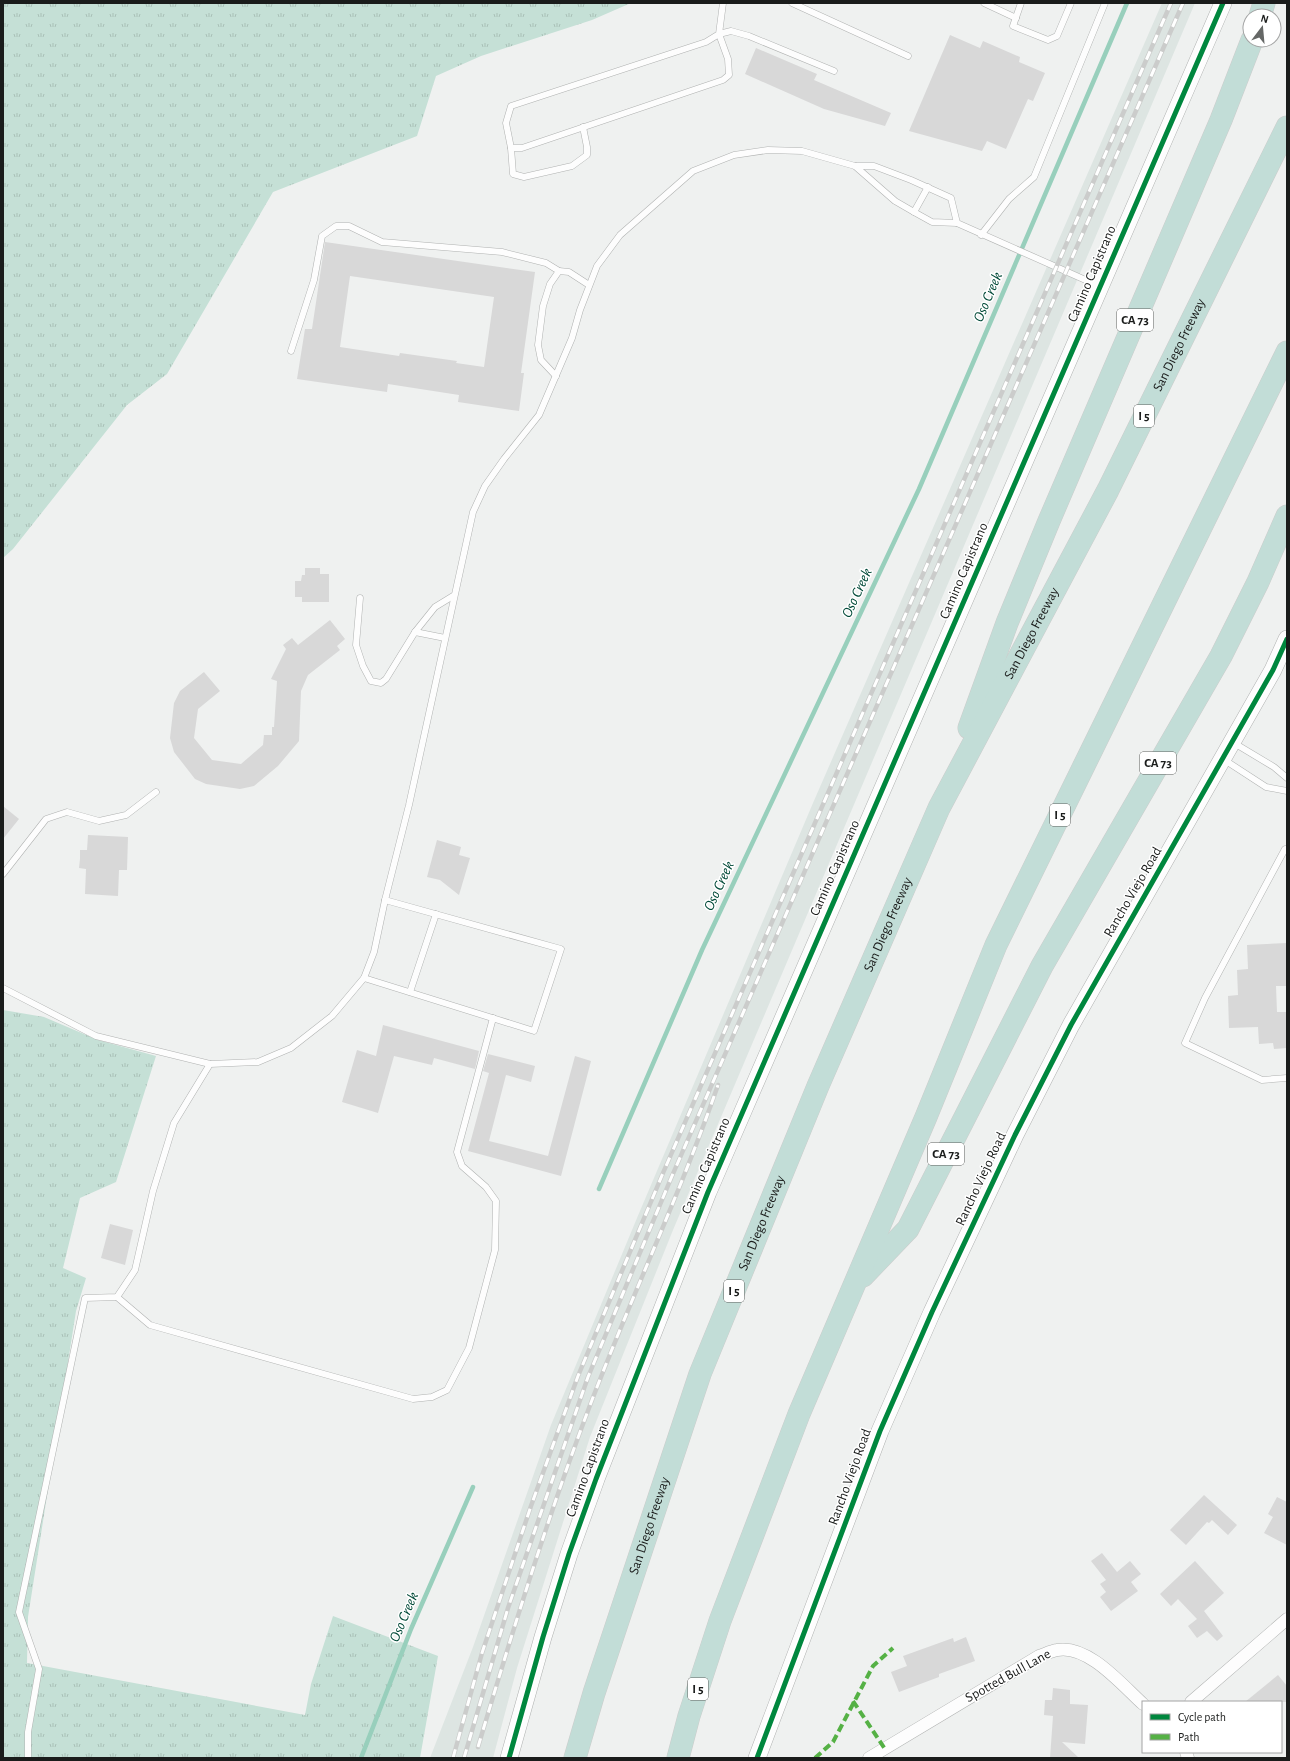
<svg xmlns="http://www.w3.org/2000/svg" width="1290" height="1761" viewBox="0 0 1290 1761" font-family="'Alegreya Sans',sans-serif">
  <defs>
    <pattern id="grass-tufts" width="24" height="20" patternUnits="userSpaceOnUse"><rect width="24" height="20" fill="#c5e0d6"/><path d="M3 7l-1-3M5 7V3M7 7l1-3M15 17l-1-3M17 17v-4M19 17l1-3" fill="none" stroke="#a9c0b7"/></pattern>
  </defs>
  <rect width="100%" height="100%" fill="#eff1f0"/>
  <path fill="#dde5e2" d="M1162,3H1195L673,1230L590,1437L517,1668L493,1758H430L473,1647L551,1425L637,1218L813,803Z"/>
  <g fill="url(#grass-tufts)">
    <path d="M3,3H631L592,20L481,56L436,76L417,136L273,192L167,374L127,405L13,549L3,558Z"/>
    <path d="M3,1010L44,1017L98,1040L156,1056L116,1182L80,1198L63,1268L86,1278L76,1311L28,1617L27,1663L305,1715L311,1684L333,1616L438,1656L420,1758H3Z"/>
  </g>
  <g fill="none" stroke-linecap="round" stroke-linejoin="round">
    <g stroke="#98cfbc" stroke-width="4.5">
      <path d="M599,1189L702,950L919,489L1127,3"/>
      <path d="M361,1758L411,1629L473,1487"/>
    </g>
  </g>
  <g fill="#d8d8d8" fill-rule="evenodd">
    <path d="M950,35L980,48L983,41L1020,57L1019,62L1045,73L1033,101L1028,99L1006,149L987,141L982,151L909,131Z"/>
    <path d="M756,48L817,74L814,80L891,113L885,126L824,109L745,74Z"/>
    <path d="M325,242L535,272L521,373H524L519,411L458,402L459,395L388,384L387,392L297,379L305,329H312ZM350,276L494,297L484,367L456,363L457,361L400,353L399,356L340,347Z"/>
    <path d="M305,568H320V574H329V602H302V597H295V581H301L302,575H305Z"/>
    <path d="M330,620L345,639L337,646L340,650L308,675L301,691L299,741L278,766L254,786L240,789L206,784L195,779L174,752L170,738L174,703L180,691L204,672L220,691L198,709L194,738L212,760L241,764L263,745L264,735H272V727H274L277,681L271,679L286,649L283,645L292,638L298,645Z"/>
    <path d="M3,806L19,819L3,839Z"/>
    <path d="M88,835L128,837L127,870H119L118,896L85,894L86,869L79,868L80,859V850H87Z"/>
    <path d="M437,840L461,847L459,855L470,858L459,895L440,880L427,877Z"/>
    <path d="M1287,943V986H1276L1277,1012H1287V1048L1274,1049L1273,1043L1259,1044L1258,1027L1229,1028L1228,996L1238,995L1237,970L1248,969L1247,945Z"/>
    <path d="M383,1025L479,1051L475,1069L434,1058L432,1065L394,1056L378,1113L342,1102L357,1050L376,1056Z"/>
    <path d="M488,1054L535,1066L531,1082L506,1075L489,1141L548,1156L575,1056L591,1061L561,1176L468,1151L489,1073L483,1071Z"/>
    <path d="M110,1224L133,1230L125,1265L101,1258Z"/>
    <path d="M1204,1495L1237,1525L1228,1535L1212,1520L1209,1523L1207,1522L1186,1545L1170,1530Z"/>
    <path d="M1277,1497L1287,1502V1545L1264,1533L1273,1517L1268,1514Z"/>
    <path d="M1102,1553L1117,1572L1130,1561L1141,1574L1131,1582L1138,1591L1111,1611L1100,1597L1106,1592L1100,1584L1106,1580L1091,1561Z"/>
    <path d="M1195,1561L1224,1593L1204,1611L1223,1636L1217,1641L1207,1631L1197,1638L1188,1626L1197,1619L1178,1599L1171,1606L1160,1594Z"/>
    <path d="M966,1637L975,1661L939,1674V1677L899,1692L891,1672L907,1666L903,1656L953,1638L954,1642Z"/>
    <path d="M1278,1675L1287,1686V1702H1245Z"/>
    <path d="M1053,1688L1070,1690V1704L1088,1705L1085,1744L1062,1742L1079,1758H1050L1053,1716L1044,1715L1045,1700H1052Z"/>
  </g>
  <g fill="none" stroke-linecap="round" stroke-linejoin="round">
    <g stroke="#b0b2b1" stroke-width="7">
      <g id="lane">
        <path d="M723,3L719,34L728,59L729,75L723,80L522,148H511L506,123L511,106L706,42L719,34L731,31L749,36L834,71"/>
        <path d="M792,3L908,56"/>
        <path d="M984,3L1016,18"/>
        <path d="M1021,3L1013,26L1048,40L1057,36L1071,3"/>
        <path d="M511,148L513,174L524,177L572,166L587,155V147L583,127"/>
        <path d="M855,166L895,201L914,212L932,222L957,223L1099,286"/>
        <path d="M914,212L928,187"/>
        <path d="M981,235L1009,199L1034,177L1105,3"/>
        <path d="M291,351L314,280L322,236L336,226H349L382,242L502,252L546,263L559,271"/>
        <path d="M556,376L541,360L538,345L543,306L550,284L559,271L569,272L589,285"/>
        <path d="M360,598L356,645L363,666L371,681L381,683L386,679L415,632"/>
        <path d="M445,638L415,632L435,607L453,596"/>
        <path d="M1234,743L1274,767L1287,778"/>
        <path d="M1223,759L1266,787L1287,791"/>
        <path d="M1287,849H1285L1205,998L1185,1043L1262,1080L1287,1078"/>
        <path d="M3,874L46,819L67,812L99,821L126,815L156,792"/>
        <path d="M364,978L534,1031L561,949L385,900"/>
        <path d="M3,988L96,1036L210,1064L258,1062L291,1048L332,1016L364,978L374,952L385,900L409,805L473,512L485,486L504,459L539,415L572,338L580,310L597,266L620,235L693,171L734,155L768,150L802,151L855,166H874L911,180L951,198L957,223"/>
        <path d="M410,992L436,914"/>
        <path d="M117,1297L150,1325L413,1399L432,1397L447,1390L469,1348L495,1250L496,1201L486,1187L462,1166L457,1152L493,1018"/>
        <path d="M28,1758V1732L39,1669L19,1612L85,1298L117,1297L135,1270L153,1191L174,1123L210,1064"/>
      </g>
    </g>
    <g stroke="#b0b2b1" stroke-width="13">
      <g id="street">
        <path d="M1191,1702L1287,1619"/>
        <path d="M1186,1752L1188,1758"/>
        <path d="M869,1758L1039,1656C1045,1654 1051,1651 1057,1650C1088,1644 1122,1685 1143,1704"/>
      </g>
    </g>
    <g stroke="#b0b2b1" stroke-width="18">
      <g id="secondary">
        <path d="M509,1758L543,1637L569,1554L596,1479L708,1192L1223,3"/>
        <path d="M757,1758L880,1431L932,1312L1015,1135L1071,1025L1273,670L1287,639"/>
      </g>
    </g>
    <g stroke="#cccdcc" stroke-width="23">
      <g id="highway">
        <path d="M1260,16L1264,3"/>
        <path d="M969,728L1007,623L1049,521L1221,120L1252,40"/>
        <path d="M863,1276L908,1229L1042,966L1221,656L1258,582L1287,516"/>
        <path id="s1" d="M575,1758L594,1693L700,1374L818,1086L939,808L1108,490L1287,127"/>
        <path d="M678,1758L689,1716L720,1621L799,1414L926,1117L996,945L1287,352"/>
      </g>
    </g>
    <use href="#lane" stroke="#fdfdfd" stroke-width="6"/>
    <use href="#street" stroke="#fdfdfd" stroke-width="12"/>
    <use href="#secondary" stroke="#fdfdfd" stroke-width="17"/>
    <use href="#highway" stroke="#c2ddd7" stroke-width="22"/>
    <g stroke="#cbcccb" stroke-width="4.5">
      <g id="rail">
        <path d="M478,1747C512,1633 547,1519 589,1408C630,1299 680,1195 718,1085"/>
        <path d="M453,1758L482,1653L531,1506L578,1376L663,1173L1171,3"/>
        <path d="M464,1758L508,1608L588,1377L672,1176L1183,3"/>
      </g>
    </g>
    <use href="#rail" stroke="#fff" stroke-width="3" stroke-dasharray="9" stroke-linecap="butt"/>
    <g stroke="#55b145" stroke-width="4" stroke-dasharray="8 4" stroke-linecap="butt">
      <path d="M853,1701L885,1749"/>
      <path d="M815,1758L833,1742L873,1666L893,1648"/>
    </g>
    <g stroke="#fff" stroke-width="8">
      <g id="cycleway">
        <path d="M509,1758L543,1637L569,1554L596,1479L708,1192L1223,3"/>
        <path d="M757,1758L880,1431L932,1312L1015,1135L1071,1025L1273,670L1287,639"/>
      </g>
    </g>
    <use href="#cycleway" stroke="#00873e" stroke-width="5"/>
  </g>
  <g text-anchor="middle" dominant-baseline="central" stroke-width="3" stroke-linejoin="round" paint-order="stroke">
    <g fill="#fff" stroke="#5f605f" stroke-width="1">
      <rect x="1117" y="309" width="36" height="22" rx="3"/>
      <rect x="1134" y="405" width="20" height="22" rx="3"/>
      <rect x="1140" y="752" width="36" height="22" rx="3"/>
      <rect x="1050" y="804" width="20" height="22" rx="3"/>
      <rect x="928" y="1143" width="36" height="22" rx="3"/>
      <rect x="724" y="1280" width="20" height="22" rx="3"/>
      <rect x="688" y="1678" width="20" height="22" rx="3"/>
    </g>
    <g font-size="13" font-weight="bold" fill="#1a1c1b">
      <text x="1135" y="320">CA 73</text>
      <text x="1144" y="416">I 5</text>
      <text x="1158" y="763">CA 73</text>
      <text x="1060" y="815">I 5</text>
      <text x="946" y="1154">CA 73</text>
      <text x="734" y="1291">I 5</text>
      <text x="698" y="1689">I 5</text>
    </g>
    <g font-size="14" fill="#1a1c1b" stroke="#fff">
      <text transform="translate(1092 274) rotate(-67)">Camino Capistrano</text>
      <text stroke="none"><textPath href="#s1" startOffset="1540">San Diego Freeway</textPath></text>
      <text transform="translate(964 571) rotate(-67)">Camino Capistrano</text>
      <text stroke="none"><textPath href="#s1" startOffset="1216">San Diego Freeway</textPath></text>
      <text transform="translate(835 868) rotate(-66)">Camino Capistrano</text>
      <text transform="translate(1133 892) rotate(-60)">Rancho Viejo Road</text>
      <text stroke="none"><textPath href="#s1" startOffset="891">San Diego Freeway</textPath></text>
      <text transform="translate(706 1166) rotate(-67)">Camino Capistrano</text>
      <text transform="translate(981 1179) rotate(-65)">Rancho Viejo Road</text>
      <text stroke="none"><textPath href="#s1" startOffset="567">San Diego Freeway</textPath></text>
      <text transform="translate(588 1468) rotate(-70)">Camino Capistrano</text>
      <text transform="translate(850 1477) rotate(-70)">Rancho Viejo Road</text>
      <text stroke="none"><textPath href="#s1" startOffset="244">San Diego Freeway</textPath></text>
      <text transform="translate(1008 1676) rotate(-29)">Spotted Bull Lane</text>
    </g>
    <g font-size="15" font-style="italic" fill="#024a38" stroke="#fff">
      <text transform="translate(988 297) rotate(-67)">Oso Creek</text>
      <text transform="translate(857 593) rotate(-65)">Oso Creek</text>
      <text transform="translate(719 886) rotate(-65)">Oso Creek</text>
      <text transform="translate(404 1617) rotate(-67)">Oso Creek</text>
    </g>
  </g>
  <rect width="1290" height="1761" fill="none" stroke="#1a1c1b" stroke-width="8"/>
  <rect x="1142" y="1701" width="140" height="52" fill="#ffffff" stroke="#a3a4a4"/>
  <rect x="1150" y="1714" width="20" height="6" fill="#00873e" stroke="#a3a4a4"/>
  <text x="1178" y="1721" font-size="12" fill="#1a1c1b">Cycle path</text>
  <rect x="1150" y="1734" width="20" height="6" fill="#55b145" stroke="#a3a4a4"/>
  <text x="1178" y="1741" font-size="12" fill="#1a1c1b">Path</text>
  <g transform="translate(1262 28) rotate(16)"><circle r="19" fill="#ffffff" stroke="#a3a4a4"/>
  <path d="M0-3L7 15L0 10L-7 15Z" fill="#656766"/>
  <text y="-6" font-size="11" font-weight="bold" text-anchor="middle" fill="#1a1c1b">N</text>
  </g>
</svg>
